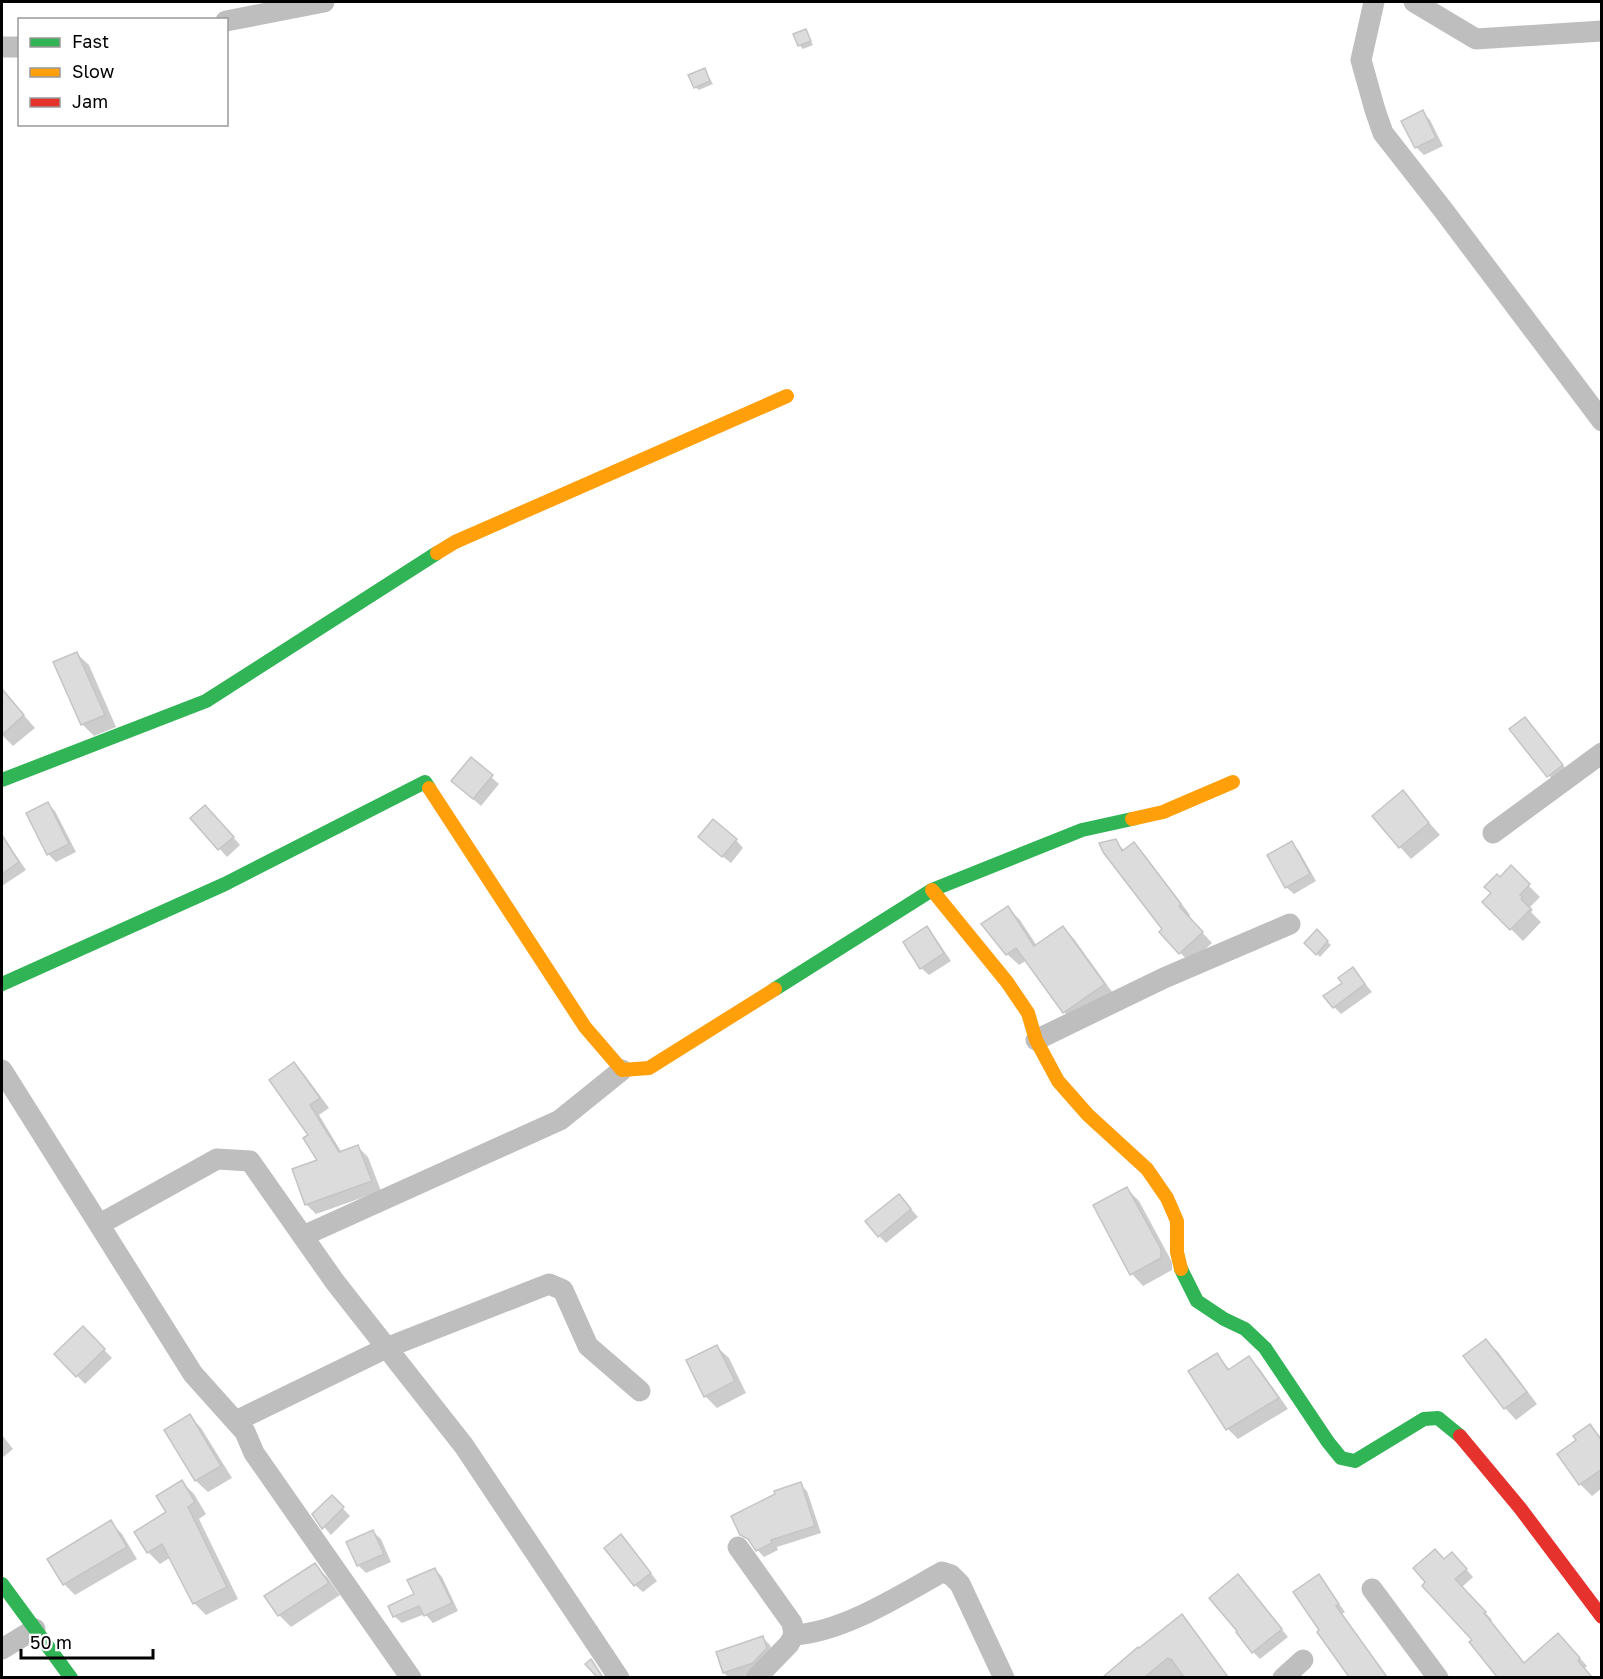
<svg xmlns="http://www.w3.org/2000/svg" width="1603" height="1679" viewBox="0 0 1603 1679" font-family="'Golos Text',sans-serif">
  <rect width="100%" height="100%" fill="#fff"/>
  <g fill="#0003">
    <path d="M805,30L813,45L803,49L799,45Z"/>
    <path d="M704,69L713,84L699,90L695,87Z"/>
    <path d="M1422,112L1430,120L1443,146L1424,155L1416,147L1403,121Z"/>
    <path d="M77,654L89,665L116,727L94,736L82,724Z"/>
    <path d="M2,690L35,728L13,746L2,735Z"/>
    <path d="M1525,719L1570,774L1556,784L1512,729Z"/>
    <path d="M471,759L499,784L481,806L460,788Z"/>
    <path d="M1402,792L1440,835L1411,859L1400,847Z"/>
    <path d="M48,804L55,811L76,852L56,862L48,854L28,814Z"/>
    <path d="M213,814L240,845L227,857L192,818Z"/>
    <path d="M2,835L26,870L2,886Z"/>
    <path d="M736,840L743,848L731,863L708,845Z"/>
    <path d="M1115,841L1125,851L1134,844L1144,854L1190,915L1188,917L1212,943L1190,963L1161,932L1164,929Z"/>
    <path d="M1292,843L1299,851L1316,881L1294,894L1286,887Z"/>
    <path d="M1511,868L1540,897L1530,907L1533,910L1531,912L1541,922L1523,941L1484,902L1493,893L1500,879Z"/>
    <path d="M1008,908L1020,920L1037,946L1063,928L1074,939L1115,996L1076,1024L1064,1012L1027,960L1019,965L1007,954Z"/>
    <path d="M927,928L934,936L951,961L929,975L921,968Z"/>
    <path d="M1317,932L1331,945L1320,957L1306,943Z"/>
    <path d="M1353,969L1372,992L1341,1014L1334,1007Z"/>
    <path d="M294,1064L304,1074L329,1108L319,1115L342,1153L358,1147L368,1157L381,1191L316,1214L306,1204L319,1161Z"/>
    <path d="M1127,1189L1139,1201L1172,1262V1270L1143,1286L1132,1274Z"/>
    <path d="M906,1203L918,1217L886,1243L879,1236Z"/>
    <path d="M83,1328L112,1358L85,1384L56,1354Z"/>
    <path d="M1486,1341L1498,1352L1537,1404L1516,1420L1505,1408Z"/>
    <path d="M717,1347L729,1358L746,1393L717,1408L705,1396Z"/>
    <path d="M1217,1355L1230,1370L1249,1358L1259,1368L1288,1409L1238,1439L1228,1429Z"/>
    <path d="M190,1416L201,1428L232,1478L208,1492L196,1481L166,1431Z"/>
    <path d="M1589,1426L1602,1438V1488L1592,1496L1580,1484L1578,1441Z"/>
    <path d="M2,1435L13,1449L2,1458Z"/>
    <path d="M182,1482L194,1494L206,1514L199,1519L238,1599L206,1615L194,1603L171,1557L160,1564L148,1552Z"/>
    <path d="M800,1484L807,1491L821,1533L777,1547L778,1550L764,1557L742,1534Z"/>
    <path d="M332,1497L350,1516L331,1535L314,1515Z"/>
    <path d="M110,1522L122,1534L137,1559L75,1595L64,1584Z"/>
    <path d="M373,1532L381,1539L391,1562L366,1573L358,1565Z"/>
    <path d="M628,1544L657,1581L643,1592L635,1585Z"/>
    <path d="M1444,1560L1459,1561L1473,1577L1462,1587L1492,1620L1491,1621L1525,1664L1566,1643L1587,1666L1584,1669L1591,1678H1499L1471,1642L1474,1640Z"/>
    <path d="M315,1565L327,1577L340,1595L291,1627L279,1615L266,1596Z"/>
    <path d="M435,1569L442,1577L458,1611L433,1623L425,1614L402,1623L394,1616L416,1595Z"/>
    <path d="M1319,1576L1345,1612L1342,1614L1388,1678H1349L1346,1674L1347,1673Z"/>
    <path d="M1245,1583L1288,1637L1260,1659L1253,1652Z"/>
    <path d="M1189,1624L1229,1678H1118L1113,1671Z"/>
    <path d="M762,1637L770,1645L774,1656L761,1670L739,1678H729L724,1673L718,1653Z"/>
  </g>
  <g fill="#dcdcdc" stroke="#c5c5c5" stroke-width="1.5">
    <path d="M806,29L811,41L798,46L793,34Z"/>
    <path d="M705,68L710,81L694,88L688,75Z"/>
    <path d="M1423,110L1436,138L1415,148L1401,121Z"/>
    <path d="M77,652L105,715L81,725L53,662Z"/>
    <path d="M2,689L24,715L2,735Z"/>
    <path d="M1525,717L1563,765L1547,777L1509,729Z"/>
    <path d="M471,757L493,775L473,799L451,781Z"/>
    <path d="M1403,790L1429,823L1399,848L1372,816Z"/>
    <path d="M48,802L69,844L47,855L26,813Z"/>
    <path d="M205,805L234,837L218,850L190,818Z"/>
    <path d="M713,819L737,839L722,857L698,837Z"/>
    <path d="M2,835L19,862L2,874Z"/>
    <path d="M1116,839L1122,851L1134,842L1181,904L1179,906L1203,932L1179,954L1159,932L1162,929L1103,852L1099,843Z"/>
    <path d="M1292,841L1310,874L1285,888L1267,855Z"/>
    <path d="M1511,865L1530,884L1520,895L1523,897L1521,899L1531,909L1510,930L1482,902L1491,893L1484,887L1497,874L1500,877Z"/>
    <path d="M1008,906L1034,946L1063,926L1105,984L1063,1013L1016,948L1006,955L981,924Z"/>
    <path d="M927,926L944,953L920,969L903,942Z"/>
    <path d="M1317,929L1328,941L1316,955L1304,943Z"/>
    <path d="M1353,967L1365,984L1333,1008L1323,996L1342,983L1338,978Z"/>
    <path d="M294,1062L320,1098L310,1105L339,1152L358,1145L372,1181L305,1205L292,1169L317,1160L303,1138L308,1135L269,1080Z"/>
    <path d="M1127,1187L1161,1249V1258L1130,1275L1093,1205Z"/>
    <path d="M899,1194L911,1209L878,1237L865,1221Z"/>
    <path d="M83,1326L105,1349L76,1377L54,1354Z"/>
    <path d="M1486,1339L1527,1392L1504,1409L1463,1356Z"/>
    <path d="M717,1345L735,1381L704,1397L686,1360Z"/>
    <path d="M1217,1353L1228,1370L1249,1356L1279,1398L1226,1430L1188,1371Z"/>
    <path d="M190,1414L221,1466L195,1481L164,1430Z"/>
    <path d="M1590,1424L1602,1441V1469L1579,1485L1557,1454L1576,1440L1573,1436Z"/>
    <path d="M182,1480L195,1502L188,1507L227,1587L193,1604L162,1544L147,1553L134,1532L166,1512L156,1496Z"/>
    <path d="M801,1482L815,1526L771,1540L772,1543L756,1551L748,1539L740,1535L731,1516L775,1494L774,1491Z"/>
    <path d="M332,1495L344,1507L322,1529L312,1514Z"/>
    <path d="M111,1520L127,1547L63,1585L47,1559Z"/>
    <path d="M373,1530L384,1554L357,1566L346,1542Z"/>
    <path d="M621,1534L651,1573L634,1586L604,1548Z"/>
    <path d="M1435,1549L1444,1559L1452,1552L1467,1569L1455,1579L1486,1612L1484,1613L1524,1663L1558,1633L1580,1658L1578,1661L1592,1677H1497L1469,1642L1472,1640L1422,1586L1425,1582L1413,1568Z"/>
    <path d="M315,1563L329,1583L278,1616L264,1596Z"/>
    <path d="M435,1568L452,1603L424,1616L419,1606L393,1617L388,1606L414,1594L407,1580Z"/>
    <path d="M1238,1574L1282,1629L1252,1653L1236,1632L1237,1631L1209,1598Z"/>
    <path d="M1319,1574L1339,1604L1336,1606L1387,1677H1349L1317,1632L1319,1630L1293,1592Z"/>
    <path d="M1182,1614L1228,1677H1184L1171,1659L1169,1660L1168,1658L1145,1677H1103L1138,1647L1139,1648Z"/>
    <path d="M763,1636L767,1648L753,1663L723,1673L716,1652Z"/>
    <path d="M591,1659L602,1676L600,1677H597L585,1664Z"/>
  </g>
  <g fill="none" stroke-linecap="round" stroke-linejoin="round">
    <g stroke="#bebebe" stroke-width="21">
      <path d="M1374,2L1361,60L1375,110L1383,133L1444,211L1602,421"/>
      <path d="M1414,2L1476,39L1602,31"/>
      <path d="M226,21L324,2"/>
      <path d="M2,47H20"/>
      <path d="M1493,833L1602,753"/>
      <path d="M1036,1040L1164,978L1290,924"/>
      <path d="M2,1070L193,1374L245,1432L254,1453L411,1678"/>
      <path d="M100,1224L217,1159L250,1161L335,1282L464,1446L619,1678"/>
      <path d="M303,1236L560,1120L622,1070"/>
      <path d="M236,1421L386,1348L549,1284L563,1290L588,1346L640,1391"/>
      <path d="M738,1547L792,1623L794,1635L789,1644L756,1678"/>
      <path d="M1372,1589L1438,1678"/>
      <path d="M794,1635C843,1632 899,1596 942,1572L951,1575L960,1584L1004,1678"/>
      <path d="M2,1649L35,1629"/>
      <path d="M1283,1678L1303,1660"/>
    </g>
    <g stroke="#30b455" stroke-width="14">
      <path d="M2,780L206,701L437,553"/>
      <path d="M2,984L225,884L425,782L429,788"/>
      <path d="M775,989L932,890L1082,830L1132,819"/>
      <path d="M1181,1269L1197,1301L1224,1319L1245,1329L1265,1348L1328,1442L1341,1458L1355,1461L1424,1419L1438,1418L1460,1436"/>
      <path d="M2,1584L71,1678"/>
    </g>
    <g stroke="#ff9f0a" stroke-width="14">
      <path d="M437,553L455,542L787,396"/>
      <path d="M429,788L585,1027L622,1070L649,1068L775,989"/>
      <path d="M1132,819L1163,812L1233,782"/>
      <path d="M932,890L1007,982L1028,1013L1036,1040L1058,1081L1088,1115L1147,1169L1167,1198L1177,1221V1252L1181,1269"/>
    </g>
    <path stroke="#e5322d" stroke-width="14" d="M1460,1436L1520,1508L1602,1617"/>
  </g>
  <rect width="1603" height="1679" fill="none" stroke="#000000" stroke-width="6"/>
  <rect x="18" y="18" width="210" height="108" fill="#ffffff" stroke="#999999" stroke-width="1.5"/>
  <rect x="30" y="38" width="30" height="9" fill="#30b455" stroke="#999999" stroke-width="1.5"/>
  <text x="72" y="48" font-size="18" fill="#000000">Fast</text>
  <rect x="30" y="68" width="30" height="9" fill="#ff9f0a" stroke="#999999" stroke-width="1.5"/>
  <text x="72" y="78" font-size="18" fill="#000000">Slow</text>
  <rect x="30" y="98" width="30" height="9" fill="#e5322d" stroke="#999999" stroke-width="1.5"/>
  <text x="72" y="108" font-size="18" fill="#000000">Jam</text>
  <path d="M21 1649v9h132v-9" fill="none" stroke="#000000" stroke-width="3"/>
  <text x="30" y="1649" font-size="18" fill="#000000" stroke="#ffffff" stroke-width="4.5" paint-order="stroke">50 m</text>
</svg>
